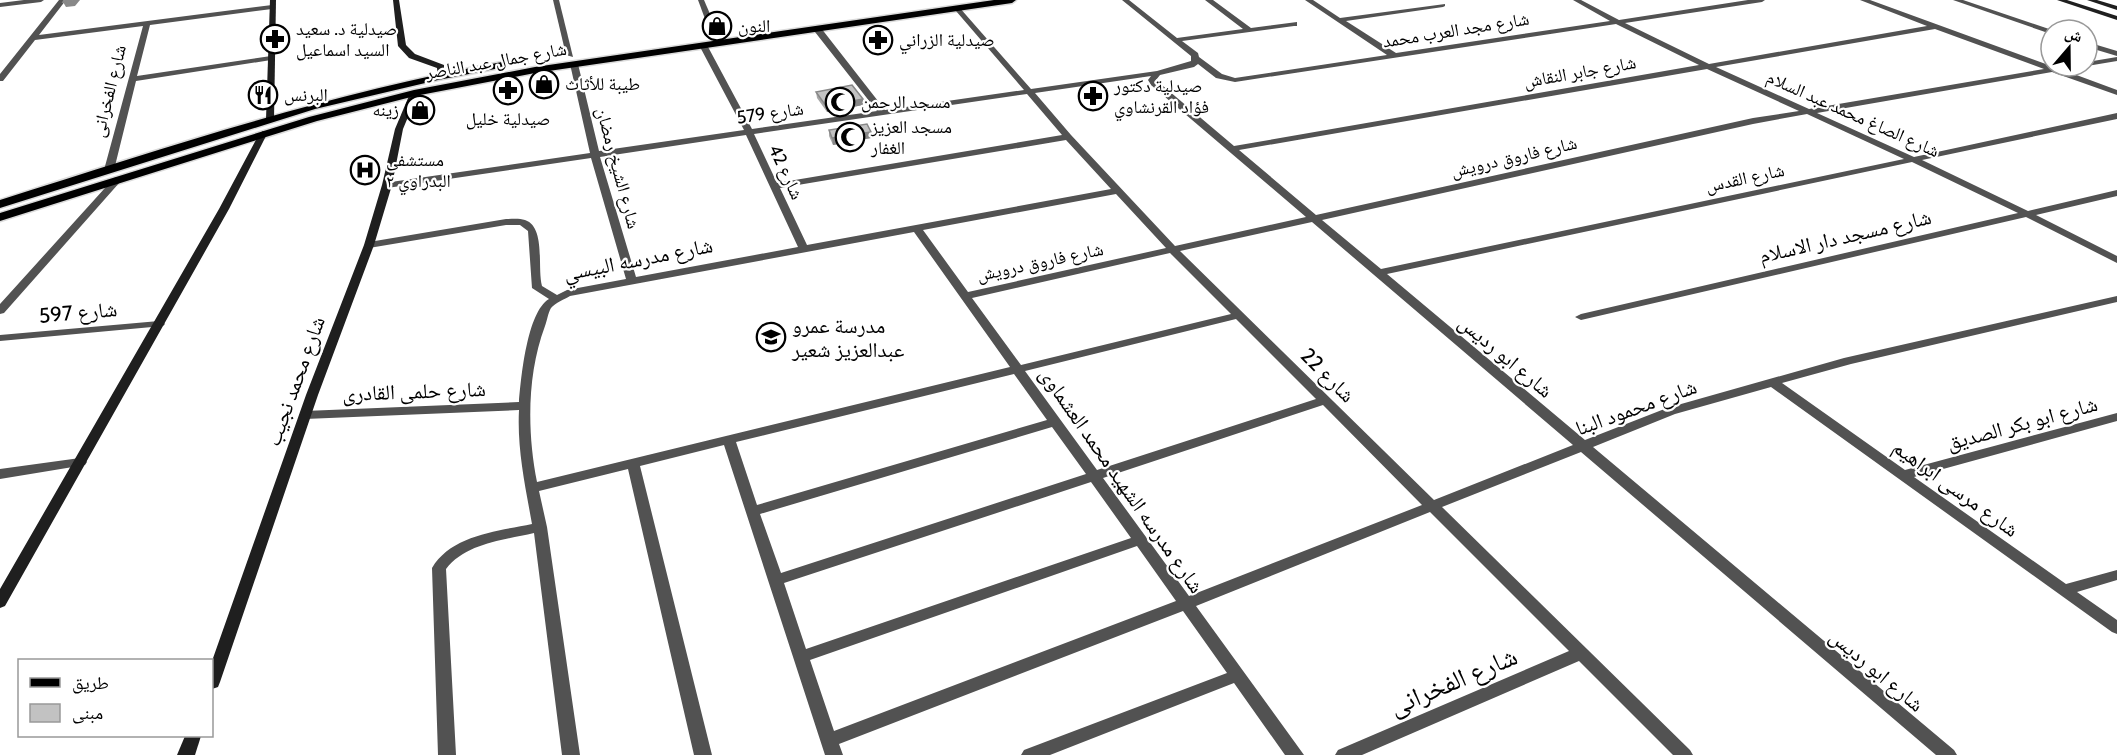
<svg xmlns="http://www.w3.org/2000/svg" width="2117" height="755" viewBox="0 0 2117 755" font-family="Cabin,'Noto Naskh Arabic',sans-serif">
  <rect width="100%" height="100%" fill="#fff"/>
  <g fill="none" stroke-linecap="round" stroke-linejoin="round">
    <g stroke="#dbdbdb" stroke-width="3">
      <g id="primary">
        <path d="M994,0H1016L1012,3L535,73L415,96L317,121L0,221V213L309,117L414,90L535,67Z"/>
        <path d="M502,62L507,65L505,67L438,80L315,109L0,208V200C166,147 330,93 502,62Z"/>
      </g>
    </g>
    <g fill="#525252" fill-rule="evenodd">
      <path d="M24,0H44L41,2L0,7V3Z"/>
      <path d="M59,0H66L39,35L272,5L276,7L272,9L150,25L137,76L271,56L275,58L271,60L136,81L114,170L112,172H106L104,170L143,26L35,40L3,81H0V74Z"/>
      <path d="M553,0H559L573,57L566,55Z"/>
      <path d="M698,0H704L719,35L718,37L711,35Z"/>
      <path d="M1122,0H1129L1177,38L1243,29L1205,0H1213L1251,28L1297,22V26H1294L1182,41L1198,53L1199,57L1222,74L1235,78L1387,55L1305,0H1313L1340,18L1445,4V6L1443,7L1346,21L1396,53L1610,21L1573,0H1581L1619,20L1748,0H1765L1762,2L1625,23L1709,64L1927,26L1860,0H1870L2054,67L2078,66L2063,70L2117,90V95L2052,72L1817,113L1914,157L2117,113V119L1922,160L2028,211L2117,190V196L2036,215L2117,256V263L2026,217L1581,320L1575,317L1581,314L2018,213L1912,162L1387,274L1585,440L1667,408L1844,358L2117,296V302L1851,364L1782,383L1905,470L2117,413V421L1914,477L2066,584L2117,570V580L2077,592L2117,620V634L2112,632L1771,387L1675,414L1593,447L1954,750L1957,755H1936L1581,452L1442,507L1690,750L1693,755H1673L1579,661L1362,755H1335L1338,750L1569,651L1430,512L1196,606L1304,755H1285L1234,683L1050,755H1021L1024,750L1227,673L1183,611L839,744L843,755H825L724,445L640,466L712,755H694L628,469L539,491L547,527L580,755H562L534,533C504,540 466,543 446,569L456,755H438L432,568C451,535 498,531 532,524C525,485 517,449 519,410L305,419L299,415L305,411L519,402C521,378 527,312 549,299L532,288L528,231L520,225H506L369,248L364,245L369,242L506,219C512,219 519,218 525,220C546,227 537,268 542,286L557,295L567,290L626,279L591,158L387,188L384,187V183L590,153L570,64L574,62L578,64L599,151L744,130L699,45L703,43L707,45L752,129L877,111L815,32L814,30L818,28H821L885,110L1024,90L956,11L955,9L959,7L1031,89L1157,71L1191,61V56ZM1616,24L1699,65L1234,146L1156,80L1160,75L1194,67L1198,64L1216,78L1235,82ZM1935,29L2044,69L1809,109L1716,67ZM1707,69L1799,111L1753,118L1316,215L1239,150ZM1151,76L1148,80L1151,85L1306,217L1175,246L1071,135L1035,93ZM1027,94L1062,135L777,183L754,134ZM1807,114L1904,159L1381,269L1322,220L1753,124ZM746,135L798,247L636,277L600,157ZM1066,140L1111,189L807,245L780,188ZM1116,194L1166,248L968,292L923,230ZM1312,222L1573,445L1434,500L1180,251ZM914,232L1010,367L537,482C527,432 527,374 545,326C547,321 548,313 551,308C555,303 565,299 570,296ZM1170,253L1231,314L1021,365L972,298ZM1236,319L1316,399L1097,470L1025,371ZM1014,374L1047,420L757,505L736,442ZM1323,405L1422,505L1189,596L1103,478ZM1052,427L1086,474L781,573L760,514ZM1091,482L1131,538L806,649L784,583ZM1137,546L1176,601L834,731L810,660Z"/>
      <path d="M1953,0H1963L2052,30L2051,34Z"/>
      <path d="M2087,42L2117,51V56L2087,47Z"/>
      <path d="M2117,57V61L2087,66H2086L2087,62Z"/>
      <path d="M117,177L122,180L120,182L4,313L0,314V304L114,178Z"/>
      <path d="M159,321L163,322L165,324L163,326L0,341V335Z"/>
      <path d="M80,458L85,459L87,462L85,465L0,479V469Z"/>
    </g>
    <g fill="#1f1f1f" fill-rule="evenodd">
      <path d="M270,0H276L274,119L270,122L266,119Z"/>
      <path d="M393,0H399L406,45L415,54L444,65V78H438L437,68L409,58L398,46Z"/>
      <path d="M2057,0H2067L2117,16V20Z"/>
      <path d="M2087,0H2097L2117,6V10Z"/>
      <path d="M411,91L418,93L403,129L392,185L374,245L318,395L220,682L218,687L212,689V661L306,395L364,245L382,185L395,129Z"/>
      <path d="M263,131L267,134L229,209L5,606L0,608V589L219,209L259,134Z"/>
      <path d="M185,736H201L195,755H177Z"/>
    </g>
    <use href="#primary" fill="#000" fill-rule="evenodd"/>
  </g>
  <g fill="#a7a7a7">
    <path d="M816,92L863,99V105L827,112L817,98Z"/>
    <path d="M829,130L871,132V138L833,145L829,136Z"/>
  </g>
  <g fill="#888">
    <path d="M73,0H80L75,6L66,7L63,2Z"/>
    <path d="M863,99V105L827,112L826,106Z"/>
    <path d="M871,132V138L833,145L832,138Z"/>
  </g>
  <g fill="#c2c2c2" stroke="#888" stroke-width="1.5">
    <path d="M64,0H73L63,2Z"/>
    <path d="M852,85L863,99L826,106L816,92Z"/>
    <path d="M867,124L871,132L832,138L829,130Z"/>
  </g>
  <defs>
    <g id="shop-ring" transform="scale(1.5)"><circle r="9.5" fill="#fff" stroke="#000" stroke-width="1.5"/><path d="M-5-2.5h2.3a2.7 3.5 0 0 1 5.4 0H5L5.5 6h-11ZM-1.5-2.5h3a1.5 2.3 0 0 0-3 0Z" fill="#000"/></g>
    <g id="pharmacy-ring" transform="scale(1.5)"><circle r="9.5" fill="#fff" stroke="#000" stroke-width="1.5"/><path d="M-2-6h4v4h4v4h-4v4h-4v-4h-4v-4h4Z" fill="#000"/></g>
    <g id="restaurant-ring" transform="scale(1.5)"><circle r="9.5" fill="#fff" stroke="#000" stroke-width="1.5"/><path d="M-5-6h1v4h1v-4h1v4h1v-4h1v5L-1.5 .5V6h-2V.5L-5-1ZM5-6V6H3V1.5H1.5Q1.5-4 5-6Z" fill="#000"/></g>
    <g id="mosque-ring" transform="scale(1.5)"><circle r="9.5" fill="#fff" stroke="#000" stroke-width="1.5"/><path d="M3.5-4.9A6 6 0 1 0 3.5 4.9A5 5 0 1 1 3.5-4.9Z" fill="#000"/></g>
    <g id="hospital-ring" transform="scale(1.5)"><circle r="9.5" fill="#fff" stroke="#000" stroke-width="1.5"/><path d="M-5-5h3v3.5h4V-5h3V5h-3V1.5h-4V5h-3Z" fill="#000"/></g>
    <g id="school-ring" transform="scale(1.5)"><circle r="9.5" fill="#fff" stroke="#000" stroke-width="1.5"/><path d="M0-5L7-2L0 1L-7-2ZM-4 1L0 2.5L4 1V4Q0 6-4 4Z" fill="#000"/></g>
  </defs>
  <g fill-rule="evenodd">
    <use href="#shop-ring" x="717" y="26"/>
    <use href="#pharmacy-ring" x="275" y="39"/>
    <use href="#pharmacy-ring" x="878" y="40"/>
    <use href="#shop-ring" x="544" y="84"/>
    <use href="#pharmacy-ring" x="508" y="90"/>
    <use href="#restaurant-ring" x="263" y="95"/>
    <use href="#pharmacy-ring" x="1093" y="96"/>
    <use href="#mosque-ring" x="840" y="102"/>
    <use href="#shop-ring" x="420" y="110"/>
    <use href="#mosque-ring" x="850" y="137"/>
    <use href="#hospital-ring" x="365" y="170"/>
    <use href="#school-ring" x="771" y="337"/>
  </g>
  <g text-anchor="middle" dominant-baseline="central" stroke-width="4.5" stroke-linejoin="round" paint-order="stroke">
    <g font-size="18" fill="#000" stroke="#fff" text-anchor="start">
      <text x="738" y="26">النون</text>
      <text x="296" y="29">صيدلية د. سعيد<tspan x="296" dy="21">السيد اسماعيل</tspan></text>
      <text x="899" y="40">صيدلية الزراني</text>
      <text x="565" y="84">طيبة للأثاث</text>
      <text x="1114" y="86">صيدلية دكتور<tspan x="1114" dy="21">فؤاد القرنشاوي</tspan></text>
      <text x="284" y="95">البرنس</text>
      <text x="861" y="102">مسجد الرحمن</text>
      <text x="399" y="110" text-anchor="end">زينه</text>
      <text x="508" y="119" text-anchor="middle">صيدلية خليل</text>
      <text x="871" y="127">مسجد العزيز<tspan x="871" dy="21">الغفار</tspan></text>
      <text x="386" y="160">مستشفى<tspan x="386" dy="21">البدراوي ٢</tspan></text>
    </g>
    <g font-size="18" fill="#000" stroke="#fff">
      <text transform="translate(1456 30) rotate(-9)">شارع مجد العرب محمد</text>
      <text transform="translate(496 61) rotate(-10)">شارع جمال عبد الناصر</text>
      <text transform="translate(1580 72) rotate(-10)">شارع جابر النقاش</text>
      <text transform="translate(109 91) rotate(-76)">شارع الفخرانى</text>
      <text transform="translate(770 113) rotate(-8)">شارع 579</text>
      <text transform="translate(1853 114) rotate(24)">شارع الصاغ محمد عبد السلام</text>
      <text transform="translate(1514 157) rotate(-13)">شارع فاروق درويش</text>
      <text transform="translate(618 168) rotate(75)">شارع الشيخ رمضان</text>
      <text transform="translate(786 172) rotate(65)">شارع 42</text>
      <text transform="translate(1745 178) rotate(-12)">شارع القدس</text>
      <text transform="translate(1040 262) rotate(-12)">شارع فاروق درويش</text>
    </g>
    <g font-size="21" fill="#000" stroke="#fff">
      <text transform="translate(1845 236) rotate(-13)">شارع مسجد دار الاسلام</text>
      <text transform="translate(638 259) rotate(-11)">شارع مدرسه البيسي</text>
      <text transform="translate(78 312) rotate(-5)">شارع 597</text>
      <text transform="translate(1506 356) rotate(40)">شارع ابو رديس</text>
      <text transform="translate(1328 375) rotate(45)">شارع 22</text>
      <text transform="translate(295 381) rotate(-70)">شارع محمد نجيب</text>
      <text transform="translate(414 391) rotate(-2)">شارع حلمى القادرى</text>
      <text transform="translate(1636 407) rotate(-20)">شارع محمود البنا</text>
      <text transform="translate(2022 423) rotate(-15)">شارع ابو بكر الصديق</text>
      <text transform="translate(1122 480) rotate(55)">شارع مدرسه الشهيد محمد العشماوى</text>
      <text transform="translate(1956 488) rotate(36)">شارع مرسى ابراهيم</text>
      <text transform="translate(1877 670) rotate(40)">شارع ابو رديس</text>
    </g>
    <g font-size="21" fill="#000" stroke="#fff" text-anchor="start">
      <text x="792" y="325">مدرسة عمرو<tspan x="792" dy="24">عبدالعزيز شعير</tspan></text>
    </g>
    <g font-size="26" fill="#000" stroke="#fff">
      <text transform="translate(1453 681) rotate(-23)">شارع الفخرانى</text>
    </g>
  </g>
  <rect x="18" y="659" width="195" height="78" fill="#ffffff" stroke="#999999" stroke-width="1.5"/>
  <rect x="30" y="678" width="30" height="9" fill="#000000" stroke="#999999" stroke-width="1.5"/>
  <text x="72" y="689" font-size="18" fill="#000000">طريق</text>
  <rect x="30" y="704" width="30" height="18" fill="#c2c2c2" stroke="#999999" stroke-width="1.5"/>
  <text x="72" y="719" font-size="18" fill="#000000">مبنى</text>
  <g transform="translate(2069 48) rotate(20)"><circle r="28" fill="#ffffff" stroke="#999999" stroke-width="1.5"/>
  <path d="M0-4.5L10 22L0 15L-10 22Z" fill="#000000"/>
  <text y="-9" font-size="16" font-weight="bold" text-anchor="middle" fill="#000000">ش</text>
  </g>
</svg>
